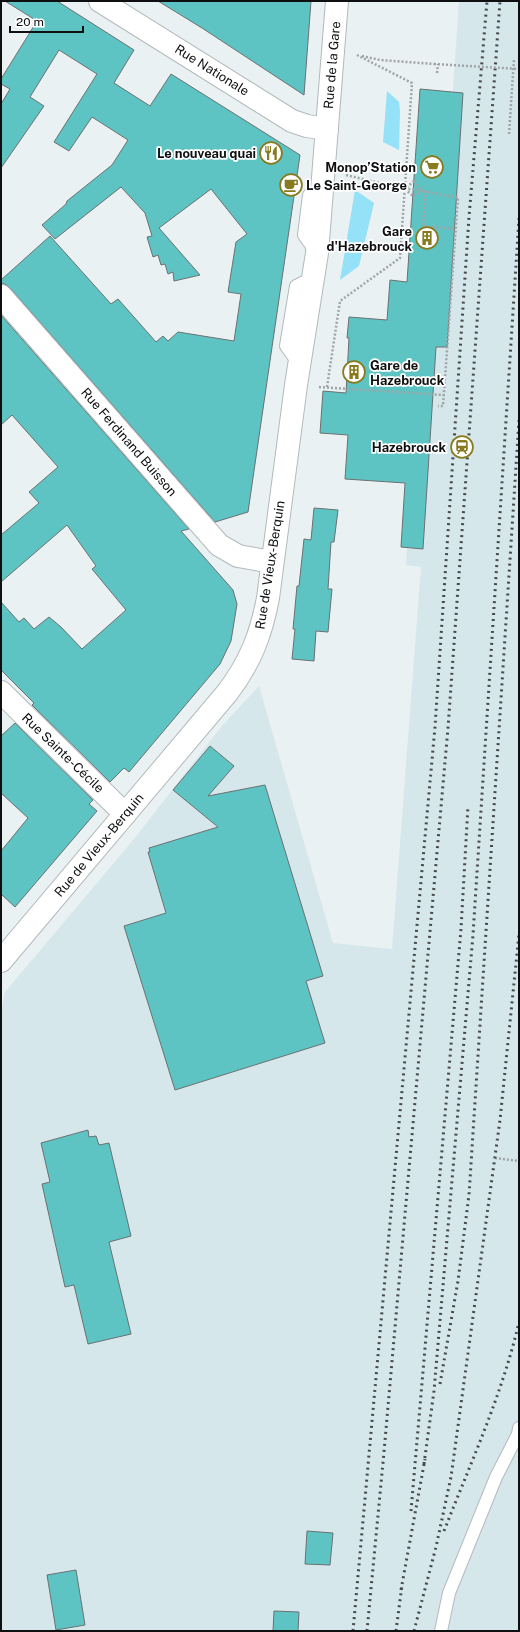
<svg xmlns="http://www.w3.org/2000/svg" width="520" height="1632" viewBox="0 0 520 1632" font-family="'Public Sans',sans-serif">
  <rect width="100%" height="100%" fill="#e9f1f3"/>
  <path fill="#d6e7ec" d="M459,1H519V1631H1V1013L5,992L134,839L221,727L259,686L333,943L392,949L421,567L406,565L407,548L422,549Z"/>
  <g fill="#95e1f7">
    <path d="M387,91L399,102L400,111L399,150L383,142Z"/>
    <path d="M355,190L374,203L359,266L340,280Z"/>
  </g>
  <g fill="#5ec4c3" stroke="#6a7171">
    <path d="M5,1H57L134,50L114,83L150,106L171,74L300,155L248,512L215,522L10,288L5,284H1V280L50,236L111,304L118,299L156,342L163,336L168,341L178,332L234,341L241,294L228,292L236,242L247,234L211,189L159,228L200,275L174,281L173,272L168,274L165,264L161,265L158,255L153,257L147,237L152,236L145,213L121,187L55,239L42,225L66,204L67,201L112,165L128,140L92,117L69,151L54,142L97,74L59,50L30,97L44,106L1,168V104L10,89L1,84V79L37,21Z"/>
    <path d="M158,1H311L304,95L202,28Z"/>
    <path d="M420,89L463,93L447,347H436L423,549L401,547L405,483L345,479L348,435L320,433L323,391L346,393L349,338H347L349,317L387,320L390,280L407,282Z"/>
    <path d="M1,315L189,529L181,531L233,590L237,604L231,641L220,664L129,772L124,768L110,782L32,705L34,703L1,670V602L19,622L24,618L34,629L49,617L61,627L82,649L126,610L92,569L96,566L67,525L1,582V535L39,503L29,492L58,467L12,415L1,425Z"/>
    <path d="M314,508L338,510L334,542H331L328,589H332L328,632L316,631L314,661L292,659L295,629H293L297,586H299L304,539L311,540Z"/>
    <path d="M15,723L93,800L89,804L97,811L15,907L1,894V851L28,818L1,793V736Z"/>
    <path d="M210,746L234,766L208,796L265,785L323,976L306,981L325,1043L175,1090L124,926L166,913L148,852H150L149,848L218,827L173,790Z"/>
    <path d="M88,1130L89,1137L96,1136L99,1145L109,1143L131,1236L109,1242L131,1334L88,1344L74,1285L65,1287L42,1184L50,1182L41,1143Z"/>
    <path d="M307,1531L333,1533L330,1565L305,1564Z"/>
    <path d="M76,1570L85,1625L56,1630L47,1575Z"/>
    <path d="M274,1611L299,1612L298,1631H273Z"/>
  </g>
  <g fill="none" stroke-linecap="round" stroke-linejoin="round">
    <g stroke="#b2babc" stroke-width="14">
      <g id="service">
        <path d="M316,252L304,235L309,195L322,187"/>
        <path d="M299,364L286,346L296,286L314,277"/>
        <path d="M441,1631L449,1593L496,1477L518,1434L519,1428"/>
      </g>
    </g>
    <g stroke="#b2babc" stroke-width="24">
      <g id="minor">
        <path d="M100,1L292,121L307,126L327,129"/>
        <path d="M1,296L219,545L238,556L272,562"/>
        <path d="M1,692L125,814"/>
      </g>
    </g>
    <g stroke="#b2babc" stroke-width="24">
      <path id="tertiary" d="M1,961L227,693C250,663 261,635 268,598L296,385L317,253L337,1"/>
    </g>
    <g stroke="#9fa5a7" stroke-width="2.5" stroke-dasharray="2 2" stroke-linecap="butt">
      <path d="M362,56L380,60L434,64"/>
      <path d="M437,73L438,64"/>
      <path d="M509,134L514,59"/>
      <path d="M346,175L405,189C423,189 440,196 458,197L443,406H438"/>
      <path d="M414,181L422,191L413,196L405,189Z"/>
      <path d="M426,191L423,226L455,229"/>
      <path d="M319,387L444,395"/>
      <path d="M327,387L340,301L400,258L412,83L357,55"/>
      <path d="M495,1158L519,1161"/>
    </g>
    <use href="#service" stroke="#fff" stroke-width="12"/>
    <use href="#minor" stroke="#fff" stroke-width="22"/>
    <use href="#tertiary" stroke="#fff" stroke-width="22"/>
    <g stroke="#464a4b" stroke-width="3" stroke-dasharray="2 4" stroke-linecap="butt">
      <path d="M440,1384L458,1281L469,1195L519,420"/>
      <path d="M424,1464L434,1391L473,935L519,218"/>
      <path d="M411,1511L461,929L468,806"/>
      <path d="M444,1531C471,1462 502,1395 519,1322"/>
      <path d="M401,1590L425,1459"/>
      <path d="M353,1631L435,727L469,217L487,1"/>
      <path d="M367,1631L384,1452L448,728L500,1"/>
      <path d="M396,1631L402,1585"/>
      <path d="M414,1631L436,1547L451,1477L500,1120L519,934"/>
    </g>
    <path stroke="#9fa5a7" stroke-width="2.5" stroke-dasharray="2 2" stroke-linecap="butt" d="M434,64L519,69"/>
  </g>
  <defs>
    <g id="restaurant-ring" transform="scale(1.15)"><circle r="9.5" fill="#fff" stroke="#877a1f" stroke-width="1.5"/><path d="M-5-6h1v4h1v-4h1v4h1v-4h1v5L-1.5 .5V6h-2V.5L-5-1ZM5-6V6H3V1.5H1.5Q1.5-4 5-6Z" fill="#877a1f"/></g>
    <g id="supermarket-ring" transform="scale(1.15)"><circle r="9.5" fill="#fff" stroke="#877a1f" stroke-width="1.5"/><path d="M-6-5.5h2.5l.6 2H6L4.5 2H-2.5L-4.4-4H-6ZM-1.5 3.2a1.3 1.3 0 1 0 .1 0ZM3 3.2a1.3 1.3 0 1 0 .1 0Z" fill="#877a1f"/></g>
    <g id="cafe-ring" transform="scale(1.15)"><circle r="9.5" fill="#fff" stroke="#877a1f" stroke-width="1.5"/><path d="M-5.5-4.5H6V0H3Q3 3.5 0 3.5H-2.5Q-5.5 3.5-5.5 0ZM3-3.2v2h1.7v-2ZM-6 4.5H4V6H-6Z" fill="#877a1f"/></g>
    <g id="building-ring" transform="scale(1.15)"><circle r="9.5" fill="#fff" stroke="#877a1f" stroke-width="1.5"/><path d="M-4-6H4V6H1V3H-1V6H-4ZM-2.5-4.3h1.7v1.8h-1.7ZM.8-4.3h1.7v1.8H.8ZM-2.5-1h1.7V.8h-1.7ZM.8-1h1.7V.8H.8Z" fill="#877a1f"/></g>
    <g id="station-ring" transform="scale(1.15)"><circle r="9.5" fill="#fff" stroke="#877a1f" stroke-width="1.5"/><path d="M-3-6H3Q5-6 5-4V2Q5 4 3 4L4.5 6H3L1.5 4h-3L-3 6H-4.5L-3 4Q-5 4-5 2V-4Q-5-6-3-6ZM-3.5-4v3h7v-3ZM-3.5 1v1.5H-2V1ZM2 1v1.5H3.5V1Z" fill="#877a1f"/></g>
  </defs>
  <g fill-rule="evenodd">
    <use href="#restaurant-ring" x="271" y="153"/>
    <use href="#supermarket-ring" x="432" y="167"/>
    <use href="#cafe-ring" x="291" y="185"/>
    <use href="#building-ring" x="427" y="238"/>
    <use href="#building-ring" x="354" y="372"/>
    <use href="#station-ring" x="462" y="447"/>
  </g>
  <g text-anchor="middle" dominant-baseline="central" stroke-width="3.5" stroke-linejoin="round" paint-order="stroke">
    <g font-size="13" fill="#0d0f10" stroke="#fff">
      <text transform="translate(332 65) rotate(-85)">Rue de la Gare</text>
      <text transform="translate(212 70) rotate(32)">Rue Nationale</text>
      <text transform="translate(129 442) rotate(49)">Rue Ferdinand Buisson</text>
      <text transform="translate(270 565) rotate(-81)">Rue de Vieux-Berquin</text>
      <text transform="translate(63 753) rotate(44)">Rue Sainte-Cécile</text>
      <text transform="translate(99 845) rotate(-50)">Rue de Vieux-Berquin</text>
    </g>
    <g font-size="13" font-weight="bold" fill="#0d0f10" stroke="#fff" text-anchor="end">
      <text x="256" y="153">Le nouveau quai</text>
      <text x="416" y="167">Monop’Station</text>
      <text x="306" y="185" text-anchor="start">Le Saint-George</text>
      <text x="412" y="231">Gare<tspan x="412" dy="15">d'Hazebrouck</tspan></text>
      <text x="370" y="365" text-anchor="start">Gare de<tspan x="370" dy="15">Hazebrouck</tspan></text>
      <text x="446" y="447">Hazebrouck</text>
    </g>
  </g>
  <rect width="520" height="1632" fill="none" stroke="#0d0f10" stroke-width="4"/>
  <path d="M10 26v6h73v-6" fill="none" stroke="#0d0f10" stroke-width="2"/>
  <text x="16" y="26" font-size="12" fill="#0d0f10" stroke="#ffffff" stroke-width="3" paint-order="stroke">20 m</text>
</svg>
